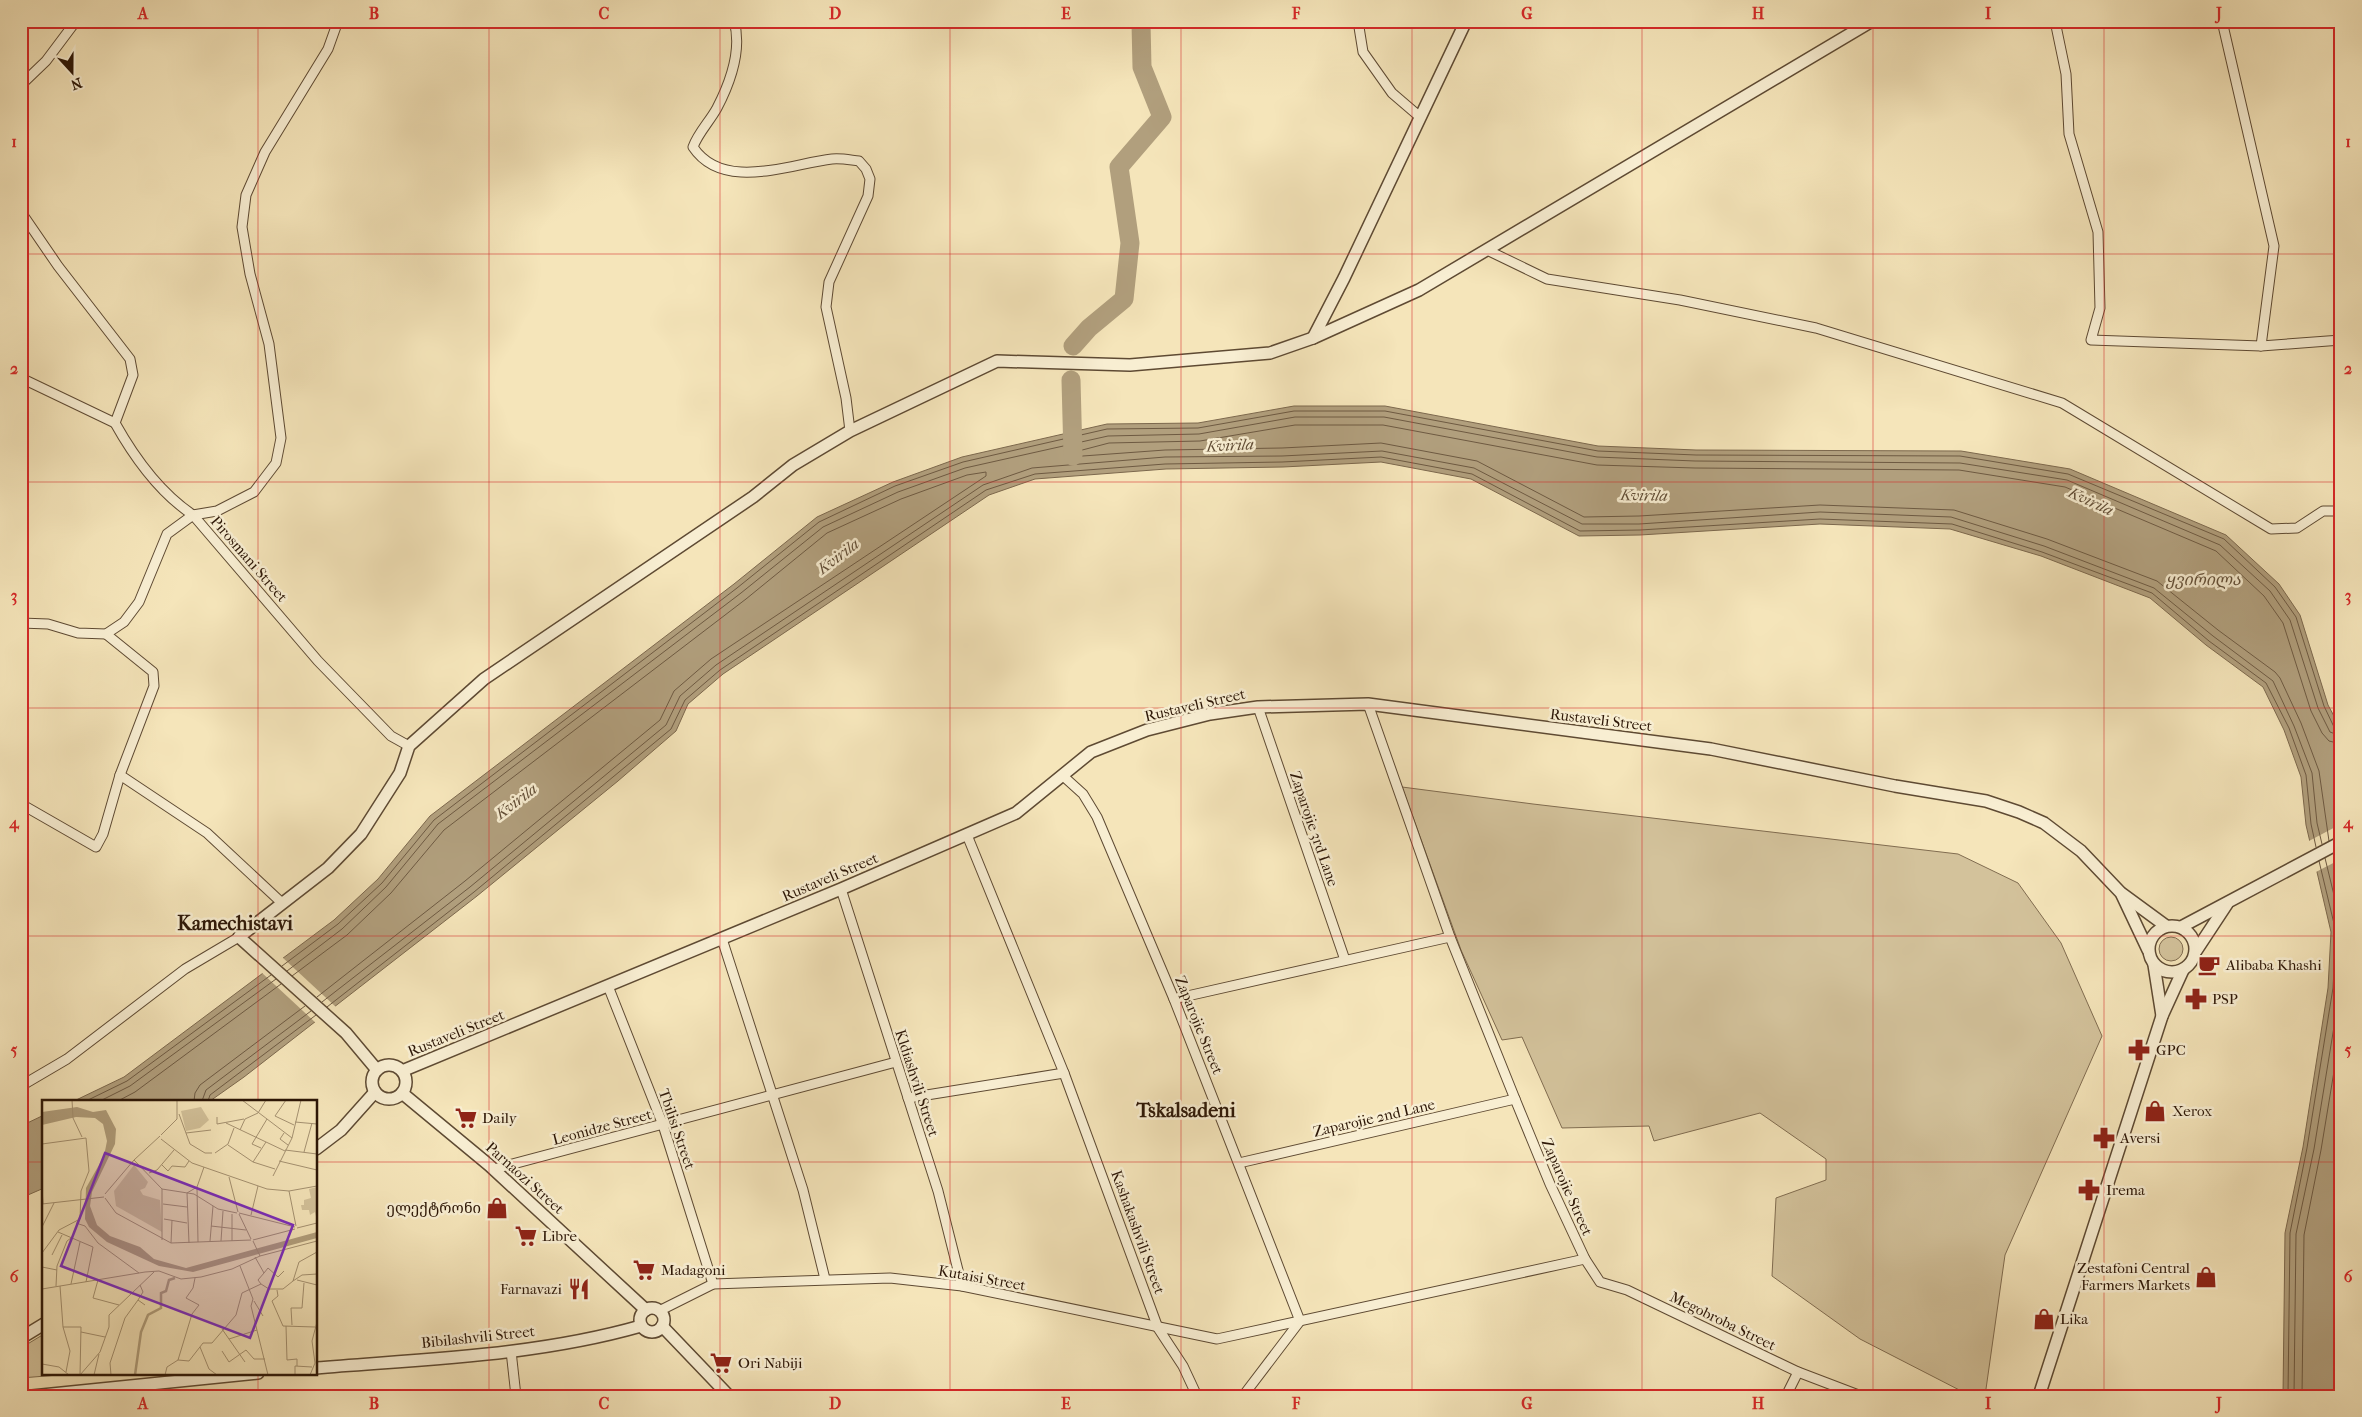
<svg xmlns="http://www.w3.org/2000/svg" width="2362" height="1417" viewBox="0 0 2362 1417" font-family="'IM FELL French Canon','Noto Serif Georgian',serif">
  <rect width="100%" height="100%" fill="#f5e5ba"/>
  <filter id="stains"><feTurbulence type="fractalNoise" baseFrequency=".004" numOctaves="4"/><feColorMatrix values="0 0 0 0 .2 0 0 0 0 .09 0 0 0 0 .02 0 0 0 .5 -.17"/></filter>
  <radialGradient id="worn" r=".72"><stop offset=".6" stop-color="#630" stop-opacity="0"/><stop offset="1" stop-color="#630" stop-opacity=".3"/></radialGradient>
  <g fill="#d3c29b" stroke="#806c50">
    <path d="M1402,787L1533,804L1958,854L2018,883L2061,943L2102,1036L2005,1255L1985,1396H1971L1860,1339L1772,1276L1776,1198L1826,1180V1159L1760,1113L1654,1141L1649,1126L1562,1128L1522,1037L1502,1040L1461,950Z"/>
    <circle cx="2171" cy="949" r="12"/>
    <path d="M44,1334V1373H83L21,1378V1348Z"/>
  </g>
  <g fill="#b19f7d" stroke="#7c684d">
    <path d="M1294,406H1385L1598,446L1696,450L1961,451L2070,469L2226,535L2279,584L2300,615L2328,705L2341,729V1396H2283L2285,1233L2303,1147L2328,988L2331,932L2306,825L2301,777L2284,730L2263,687L2206,645L2150,598L2041,556L1950,529L1820,524L1640,535L1579,536L1471,479L1381,462L1283,467L1166,469L1035,479L989,495L723,674L688,704L676,731L618,781L477,896L244,1077L210,1101H74L124,1077L334,920L378,879L430,816L734,584L817,517L893,482L962,457L1107,424L1198,423Z"/>
    <path d="M44,1115V1188L21,1198V1126Z"/>
  </g>
  <g fill="#f5e5ba">
    <path d="M2341,824V859L2314,873L2307,842Z"/>
    <path d="M282,957L337,1008L317,1024L261,972Z"/>
  </g>
  <g fill="none" stroke-linecap="round" stroke-linejoin="round">
    <g stroke="#6e5a42" stroke-width="1">
      <path d="M2329,841L2319,771L2301,723L2280,678L2275,672L2218,630L2157,581L2047,539L1954,510L1820,505L1639,516L1584,517L1477,461L1381,443L1282,448L1165,450L1069,457L1067,454L1109,443L1200,441L1295,425H1383L1597,465L1695,468L1959,470L2065,487L2216,551L2264,596L2283,623L2311,711L2322,733L2329,741L2341,744"/>
      <path d="M2325,858L2341,924"/>
      <path d="M282,966L338,924L382,883L434,820L737,588L819,522L895,486L963,462L1107,429L1198,428L1294,411H1385L1598,451L1696,455L1960,456L2068,474L2224,539L2275,587L2296,617L2324,706L2334,727L2341,730"/>
      <path d="M287,971L342,929L386,887L438,824L741,593L823,527L898,492L965,468L1108,436L1199,434L1295,417H1384L1597,457L1695,461L1960,463L2067,480L2220,545L2270,591L2290,620L2318,708L2330,732L2341,736"/>
      <path d="M292,976L347,935L391,893L444,830L746,599L827,533L901,499L967,475L986,472V476L711,659L674,691L660,720L465,881L317,997"/>
      <path d="M322,1002L470,887L666,725L680,696L716,665L983,485L1032,468L1165,457L1282,456L1382,451L1474,468L1582,524H1639L1820,512L1951,517L2044,546L2154,588L2213,636L2273,681L2294,726L2312,773L2317,823L2322,844"/>
      <path d="M327,1007L474,892L671,729L685,700L720,670L986,490L1035,474L1165,464L1282,462L1381,457L1472,474L1580,531L1640,530L1820,519L1952,524L2042,552L2152,593L2209,641L2266,683L2289,728L2306,775L2311,824L2316,847"/>
      <path d="M86,1101L127,1081L271,975"/>
      <path d="M100,1101L130,1086L276,979"/>
      <path d="M118,1101L135,1092L281,984"/>
      <path d="M194,1101L195,1093L200,1085L305,1006"/>
      <path d="M202,1101L206,1090L311,1011"/>
      <path d="M208,1101L210,1095L316,1015"/>
      <path d="M2288,1396L2290,1233L2307,1148L2333,988L2336,932L2319,861"/>
      <path d="M2294,1396L2296,1234L2314,1149L2340,990L2341,967"/>
      <path d="M2302,1396L2304,1235L2321,1150L2341,1029"/>
    </g>
    <g stroke="#b19f7d" stroke-width="19">
      <path d="M1073,346L1089,328L1124,299L1130,243L1119,167L1162,117L1142,67L1141,23L1139,21"/>
      <path d="M1071,380L1073,456"/>
    </g>
    <g stroke="#5e4a33" stroke-width="11">
      <g id="minor">
        <path d="M734,21C742,49 730,83 717,108C710,121 698,133 693,147C723,192 789,164 832,159C841,158 850,160 859,161L866,169L870,179L868,196L829,282L826,307L846,398L850,431"/>
        <path d="M1358,21L1363,52L1392,93L1420,117"/>
        <path d="M2055,21L2066,74L2069,134L2098,232L2100,308L2091,340L2261,346L2341,340"/>
        <path d="M2222,21L2274,246L2261,346"/>
        <path d="M21,85L46,61L76,21"/>
        <path d="M21,212L58,266L130,359L133,375L115,423C134,457 160,493 193,515L318,661L391,736L409,746"/>
        <path d="M1487,250L1547,279L1680,300L1816,328L2062,403L2271,529L2297,528L2323,511H2341"/>
        <path d="M21,378L115,423"/>
        <path d="M21,623L48,624L78,633L106,634L124,622L139,602L167,534L193,515L217,511L254,492L276,463L281,438L269,344L250,274L242,227L246,195L265,152L328,49L338,21"/>
        <path d="M106,634L153,672L154,686L120,775L207,833L282,903"/>
        <path d="M1368,704L1450,937L1515,1099L1550,1184L1585,1259L1600,1282L1627,1290L1798,1372L1861,1396"/>
        <path d="M1258,707L1345,960"/>
        <path d="M1062,775L1083,794L1097,817L1174,999L1300,1321L1243,1396"/>
        <path d="M21,804L96,847L103,834L120,775"/>
        <path d="M967,835L1064,1073L1158,1328L1183,1366L1197,1396"/>
        <path d="M841,889L938,1191L962,1286"/>
        <path d="M722,939L803,1190L825,1279"/>
        <path d="M608,986L663,1125L713,1284"/>
        <path d="M1174,999L1450,937"/>
        <path d="M21,1086L67,1059L185,969L239,937"/>
        <path d="M908,1098L1064,1073"/>
        <path d="M1239,1163L1515,1099"/>
        <path d="M494,1169L896,1062"/>
        <path d="M659,1311L713,1284L890,1278L962,1286L1217,1339L1585,1259"/>
        <path d="M511,1351L516,1396"/>
        <path d="M1786,1396L1798,1372"/>
      </g>
    </g>
    <g stroke="#5e4a33" stroke-width="14">
      <g id="tertiary">
        <path d="M1313,338L1344,278L1466,21"/>
        <path d="M2122,895L2148,950"/>
        <circle cx="2172" cy="949" r="23"/>
        <path d="M2181,927L2341,842"/>
        <path d="M2196,951L2227,904"/>
        <path d="M2154,965L2162,1016"/>
        <circle cx="389" cy="1082" r="17"/>
        <path d="M377,1070L346,1033L239,937L328,868L361,834L400,773L409,746L484,679L753,497L793,465L850,431L997,361L1130,365L1270,353L1313,338L1419,290L1872,21"/>
        <path d="M402,1071L841,889L1016,813L1091,752L1147,730L1210,714L1258,707L1368,704L1711,749L1895,786L1986,801L2019,812L2044,823L2081,851L2121,893L2166,926"/>
        <path d="M402,1093L489,1165L646,1310"/>
        <path d="M316,1149L341,1130L375,1092"/>
        <circle cx="652" cy="1320" r="12"/>
        <path d="M662,1326L729,1396"/>
        <path d="M21,1338L44,1324"/>
        <path d="M316,1368C424,1359 536,1356 641,1326"/>
        <path d="M32,1396L258,1373"/>
        <path d="M2039,1396L2162,1016L2183,970"/>
      </g>
    </g>
    <use href="#minor" stroke="#f8eed2" stroke-width="9"/>
    <use href="#tertiary" stroke="#f8eed2" stroke-width="11"/>
  </g>
  <path fill="none" stroke="#d62828" stroke-width="1" stroke-opacity="0.55" d="M258,21V1101M489,21V1396M720,21V1396M950,21V1396M1181,21V1396M1412,21V1396M1642,21V1396M1873,21V1396M2104,21V1396M21,254H2341M21,482H2341M21,708H2341M21,936H2341M21,1162H44M316,1162H2341M258,1373V1396"/>
  <defs>
    <g id="cafe-bare" transform="scale(1.725)"><path d="M-5.5-4.5H6V0H3Q3 3.5 0 3.5H-2.5Q-5.5 3.5-5.5 0ZM3-3.2v2h1.7v-2ZM-6 4.5H4V6H-6Z" fill="#8f2418" stroke="#f8eed2" stroke-width="2.5" paint-order="stroke"/></g>
    <g id="pharmacy-bare" transform="scale(1.725)"><path d="M-2-6h4v4h4v4h-4v4h-4v-4h-4v-4h4Z" fill="#8f2418" stroke="#f8eed2" stroke-width="2.5" paint-order="stroke"/></g>
    <g id="shop-bare" transform="scale(1.725)"><path d="M-5-2.5h2.3a2.7 3.5 0 0 1 5.4 0H5L5.5 6h-11ZM-1.5-2.5h3a1.5 2.3 0 0 0-3 0Z" fill="#8f2418" stroke="#f8eed2" stroke-width="2.5" paint-order="stroke"/></g>
    <g id="supermarket-bare" transform="scale(1.725)"><path d="M-6-5.5h2.5l.6 2H6L4.5 2H-2.5L-4.4-4H-6ZM-1.5 3.2a1.3 1.3 0 1 0 .1 0ZM3 3.2a1.3 1.3 0 1 0 .1 0Z" fill="#8f2418" stroke="#f8eed2" stroke-width="2.5" paint-order="stroke"/></g>
    <g id="restaurant-bare" transform="scale(1.725)"><path d="M-5-6h1v4h1v-4h1v4h1v-4h1v5L-1.5 .5V6h-2V.5L-5-1ZM5-6V6H3V1.5H1.5Q1.5-4 5-6Z" fill="#8f2418" stroke="#f8eed2" stroke-width="2.5" paint-order="stroke"/></g>
  </defs>
  <g fill-rule="evenodd">
    <use href="#cafe-bare" x="2209" y="965"/>
    <use href="#pharmacy-bare" x="2196" y="999"/>
    <use href="#pharmacy-bare" x="2139" y="1050"/>
    <use href="#shop-bare" x="2155" y="1111"/>
    <use href="#supermarket-bare" x="466" y="1118"/>
    <use href="#pharmacy-bare" x="2104" y="1138"/>
    <use href="#pharmacy-bare" x="2089" y="1190"/>
    <use href="#shop-bare" x="497" y="1208"/>
    <use href="#supermarket-bare" x="526" y="1236"/>
    <use href="#supermarket-bare" x="644" y="1270"/>
    <use href="#shop-bare" x="2206" y="1277"/>
    <use href="#restaurant-bare" x="579" y="1289"/>
    <use href="#shop-bare" x="2044" y="1319"/>
    <use href="#supermarket-bare" x="721" y="1363"/>
  </g>
  <g text-anchor="middle" dominant-baseline="central" stroke-width="5" stroke-linejoin="round" paint-order="stroke">
    <g font-size="15" fill="#2c1606" stroke="#f8eed2">
      <text transform="translate(249 559) rotate(49)">Pirosmani Street</text>
      <text transform="translate(1195 705) rotate(-13)">Rustaveli Street</text>
      <text transform="translate(1601 720) rotate(7)">Rustaveli Street</text>
      <text transform="translate(1314 829) rotate(71)">Zaparojie 3rd Lane</text>
      <text transform="translate(830 877) rotate(-23)">Rustaveli Street</text>
      <text transform="translate(1199 1025) rotate(68)">Zaparojie Street</text>
      <text transform="translate(456 1033) rotate(-22)">Rustaveli Street</text>
      <text transform="translate(917 1083) rotate(72)">Kldiashvili Street</text>
      <text transform="translate(1374 1118) rotate(-13)">Zaparojie 2nd Lane</text>
      <text transform="translate(602 1127) rotate(-15)">Leonidze Street</text>
      <text transform="translate(677 1129) rotate(71)">Tbilisi Street</text>
      <text transform="translate(525 1178) rotate(42)">Parnaozi Street</text>
      <text transform="translate(1567 1187) rotate(66)">Zaparojie Street</text>
      <text transform="translate(1138 1232) rotate(70)">Kashakashvili Street</text>
      <text transform="translate(982 1278) rotate(10)">Kutaisi Street</text>
      <text transform="translate(1723 1321) rotate(26)">Megobroba Street</text>
      <text transform="translate(478 1337) rotate(-6)">Bibilashvili Street</text>
    </g>
    <g font-size="15" fill="#2c1606" stroke="#f8eed2" text-anchor="start">
      <text x="2226" y="965">Alibaba Khashi</text>
      <text x="2212" y="999">PSP</text>
      <text x="2156" y="1050">GPC</text>
      <text x="2172" y="1111">Xerox</text>
      <text x="482" y="1118">Daily</text>
      <text x="2120" y="1138">Aversi</text>
      <text x="2106" y="1190">Irema</text>
      <text x="481" y="1208" text-anchor="end">ელექტრონი</text>
      <text x="542" y="1236">Libre</text>
      <text x="2190" y="1268" text-anchor="end">Zestafoni Central<tspan x="2190" dy="17">Farmers Markets</tspan></text>
      <text x="661" y="1270">Madagoni</text>
      <text x="562" y="1289" text-anchor="end">Farnavazi</text>
      <text x="2060" y="1319">Lika</text>
      <text x="738" y="1363">Ori Nabiji</text>
    </g>
    <g font-size="16" font-style="italic" fill="#614d36" stroke="#f8eed2">
      <text transform="translate(1230 445) rotate(-3)">Kvirila</text>
      <text transform="translate(1644 495) rotate(1)">Kvirila</text>
      <text transform="translate(2091 501) rotate(25)">Kvirila</text>
      <text transform="translate(838 556) rotate(-37)">Kvirila</text>
      <text x="2203" y="579">ყვირილა</text>
      <text transform="translate(516 801) rotate(-37)">Kvirila</text>
    </g>
    <g font-size="20" font-weight="bold" fill="#2c1606" stroke="#f8eed2">
      <text x="235" y="923">Kamechistavi</text>
      <text x="1186" y="1110">Tskalsadeni</text>
    </g>
  </g>
  <g transform="translate(42 1100)">
    <rect width="275" height="275" fill="#f5e5ba"/>
    <path d="M159,7L167,20L158,28L144,31L139,11ZM92,65L106,82L103,88L98,90L101,95L118,100L120,132L74,106L72,91ZM275,87V121L273,112L268,115L267,110H260L259,105H262V100L269,98L267,89Z" fill="#d3c29b"/>
    <path d="M35,7L51,12L64,10L74,29L73,44L50,92L48,106L55,125L68,136L98,147L112,159L144,168L275,132V138L151,172L117,166L65,142L47,127L43,119L44,88L62,56L65,41L61,24L53,18L34,17L0,25V12Z" fill="#b19f7d"/>
    <path fill="none" stroke="#b19f7d" stroke-width="2.5" d="M93,275L99,232L106,215L119,208V193L124,191L127,180L133,178"/>
    <path fill="none" stroke="#a59272" stroke-width="1" d="M30,0L31,18L40,37M200,0L250,38M244,0L233,16L252,25M137,14L148,44L163,53H170M175,17V24L202,19M253,22L275,24M184,23L243,51M198,30L203,19L216,13L224,0M144,33L169,30M242,33L238,39L246,45M119,35L135,19V0M119,39L150,63L225,89L247,91L275,86M0,44L44,38L47,71L39,91L38,119L17,130L0,153M186,45L211,62L233,69M219,48L210,44L225,19M243,50L275,54M262,52L270,23M173,53L186,44L192,28M92,60L120,89M237,61L275,70M211,62L224,42M120,65L126,71L130,66L143,67L147,61M107,73L115,70L132,50M231,76L250,38L259,0M187,77L196,112M155,87L156,142M0,88L1,104M120,89L152,94L176,109L195,113M120,89V140M247,91L254,126M63,94L92,60L118,36M63,98L74,113L129,143L209,140M0,104L62,97M121,104L145,107M197,113L253,127M197,114L209,139M209,115L216,86M122,119L145,123M34,123L43,126L56,143L97,173M169,126L204,130M0,127L12,103M255,128L275,123M16,132L51,147L44,182M211,140L253,129M168,141L171,106M179,141L181,111M190,141V114M129,143L130,120M147,143L145,93L155,87L162,67M10,155L20,135M218,156L275,141M213,157L222,173L216,180L219,184M198,166L211,199L209,206L226,275M0,167L15,170M222,173L226,168L236,177L242,171M56,180L51,198L77,205M255,180L275,185M251,181L260,175L275,174M29,184L38,142M98,185L101,192L96,200L103,205M14,186L15,166L25,141L29,138M18,186L21,227M0,189L103,172L117,171L139,179L159,177L190,169L218,156L211,141M235,190L236,196L230,201L241,226L273,227M212,201L221,216M250,225L249,208H260L262,183M244,226L245,260L255,259V266M180,229L203,262M39,232L63,237M187,239L215,230M158,247L167,269L175,275M180,251L187,262L204,250L212,259H223M136,260L147,261L161,243H170L194,215L200,193L219,184L227,189H241L251,181L257,162L275,152M0,264L17,267L27,275M24,272L28,251L21,227H39L38,275M38,275L58,252L67,227V215L112,172M52,275L57,254M69,275L68,263L83,218L96,200M123,275L125,267L136,260L150,214L157,205L144,198L151,188L153,178M241,275H253V266L270,267M268,275L273,263L270,241L275,222"/>
    <path fill="#7b2cbf" fill-opacity="0.15" stroke="#7b2cbf" stroke-width="2.5" d="M63,53L251,125L208,238L19,166Z"/>
    <rect width="275" height="275" fill="none" stroke="#2c1606" stroke-width="2.5"/>
  </g>
  <rect width="2362" height="1417" fill="none" stroke="#f5e5ba" stroke-width="55"/>
  <g transform="translate(72 72) rotate(159)" stroke="#f8eed2" stroke-width="4" paint-order="stroke">
  <path d="M0-4L9 19L0 12L-9 19Z" fill="#2c1606"/>
  <text y="-8" font-size="14" font-weight="bold" text-anchor="middle" fill="#2c1606">N</text>
  </g>
  <rect x="28" y="28" width="2306" height="1362" fill="none" stroke="#d62828" stroke-width="2"/>
  <g font-size="16" text-anchor="middle" font-weight="bold" fill="#d62828">
    <text x="143" y="19">A</text>
    <text x="374" y="19">B</text>
    <text x="604" y="19">C</text>
    <text x="835" y="19">D</text>
    <text x="1066" y="19">E</text>
    <text x="1296" y="19">F</text>
    <text x="1527" y="19">G</text>
    <text x="1758" y="19">H</text>
    <text x="1988" y="19">I</text>
    <text x="2219" y="19">J</text>
    <text x="14" y="147">1</text>
    <text x="2348" y="147">1</text>
    <text x="14" y="374">2</text>
    <text x="2348" y="374">2</text>
    <text x="14" y="601">3</text>
    <text x="2348" y="601">3</text>
    <text x="14" y="828">4</text>
    <text x="2348" y="828">4</text>
    <text x="14" y="1055">5</text>
    <text x="2348" y="1055">5</text>
    <text x="14" y="1282">6</text>
    <text x="2348" y="1282">6</text>
    <text x="143" y="1409">A</text>
    <text x="374" y="1409">B</text>
    <text x="604" y="1409">C</text>
    <text x="835" y="1409">D</text>
    <text x="1066" y="1409">E</text>
    <text x="1296" y="1409">F</text>
    <text x="1527" y="1409">G</text>
    <text x="1758" y="1409">H</text>
    <text x="1988" y="1409">I</text>
    <text x="2219" y="1409">J</text>
  </g>
  <rect width="100%" height="100%" filter="url(#stains)"/>
  <rect width="100%" height="100%" fill="url(#worn)"/>
</svg>
